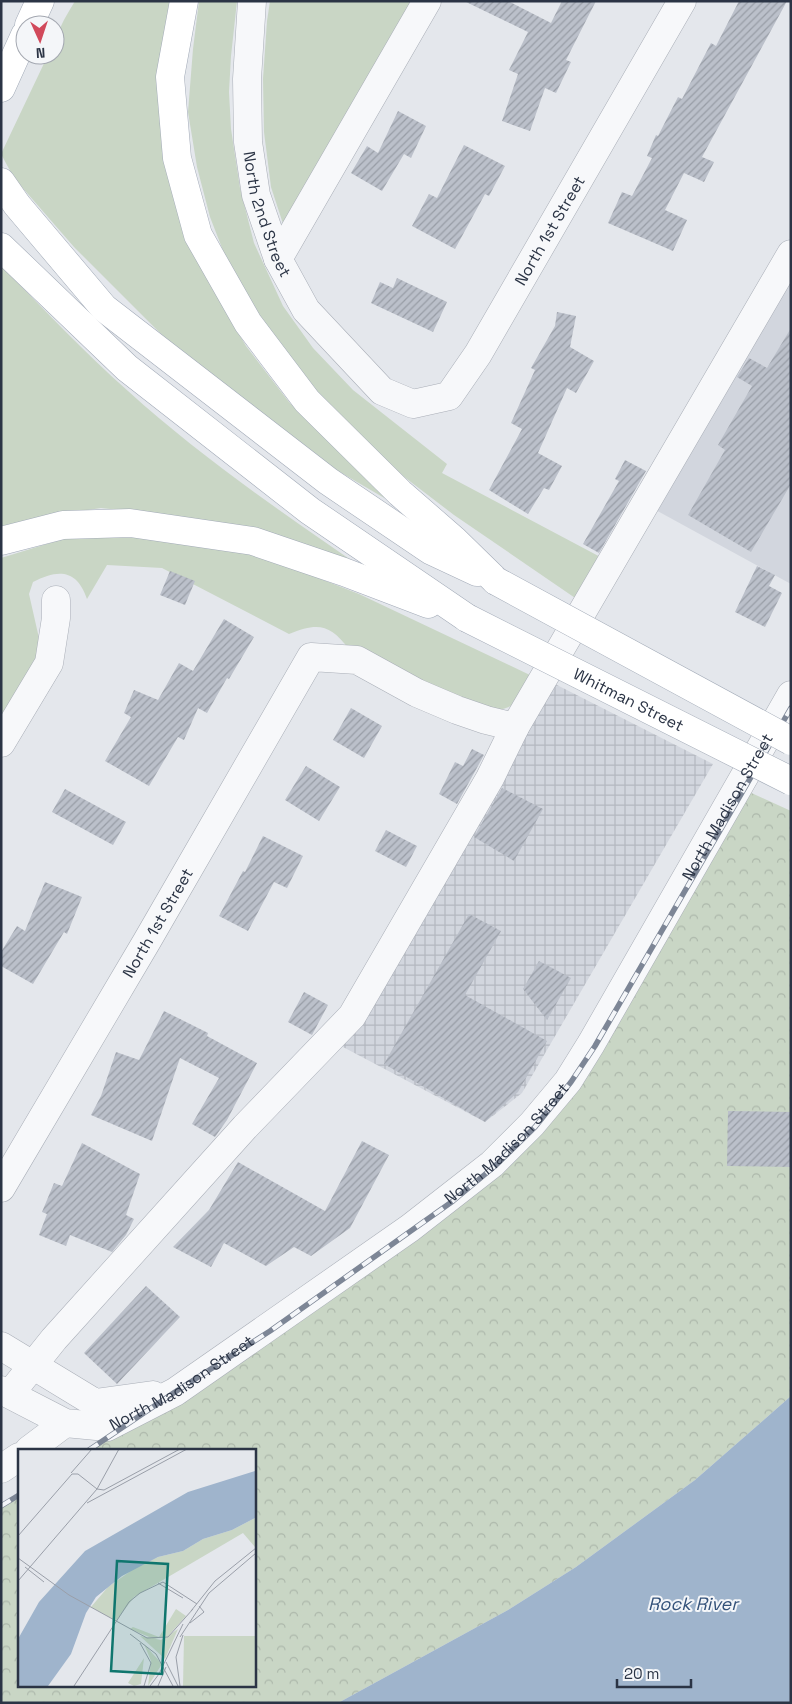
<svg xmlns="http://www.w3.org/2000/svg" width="792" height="1704" viewBox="0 0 792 1704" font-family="'Space Grotesk',sans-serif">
  <defs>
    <pattern id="industrial-grid" width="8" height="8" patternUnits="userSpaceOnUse" patternTransform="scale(1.25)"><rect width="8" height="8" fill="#d2d6de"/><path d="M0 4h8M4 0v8" fill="none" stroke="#b4b8c0"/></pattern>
    <pattern id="park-crowns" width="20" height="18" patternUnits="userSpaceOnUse" patternTransform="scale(1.25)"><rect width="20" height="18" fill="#c9d6c5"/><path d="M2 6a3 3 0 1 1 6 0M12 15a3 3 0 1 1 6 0" fill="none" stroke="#adb8ab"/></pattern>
    <pattern id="building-hatch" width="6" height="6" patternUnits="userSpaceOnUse" patternTransform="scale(1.25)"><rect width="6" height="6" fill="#bbc0ca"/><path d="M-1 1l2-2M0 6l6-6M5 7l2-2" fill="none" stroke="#989da6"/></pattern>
  </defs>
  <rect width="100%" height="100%" fill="#e4e7ec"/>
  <path fill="#d2d6de" d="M791,262V584L652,508Z"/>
  <path fill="url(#industrial-grid)" d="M553,683L713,764L522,1093L485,1122L343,1047L350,1028Z"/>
  <g fill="#c9d6c5">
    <path d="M75,1H175L186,228L214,291L246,346L289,402L386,499L299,448L169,342L74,247L14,178L1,154L48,55H55C55,32 64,20 75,1Z"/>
    <path d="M199,1H237L231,56L229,92L231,129L240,188L254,243L283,306L313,348L353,390L447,464L442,473L606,560L581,602L454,515L403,476L359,439L303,379L262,322L229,266L210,217L197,167L188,112L193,49Z"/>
    <path d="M270,1H420L287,236L271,187L264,132L263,79L267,21Z"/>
    <path d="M1,266C43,308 84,352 128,391C203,459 287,516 370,573L165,515L101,508L35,518L1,529Z"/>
    <path d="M104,536H148L236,550L280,563L359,594L532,676C515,706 514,712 478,710L349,649C330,624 318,622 289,634L162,568L107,565L87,599C77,569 58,569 33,582L29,594L41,647L1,732V558L63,539Z"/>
  </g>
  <path fill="url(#park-crowns)" d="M745,790L791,811V1396L695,1480L576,1567L508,1610L338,1703H1V1506L19,1495V1685H254V1450H89L495,1166Z"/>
  <path fill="#9fb4cc" d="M791,1396V1703H338L508,1610L576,1567L695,1480Z"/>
  <g fill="url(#building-hatch)">
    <path d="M464,1H508L551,23L562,1H596L566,60L571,62L556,93L545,88L530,131L502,121L518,74L509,70L528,32Z"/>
    <path d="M739,1H787L702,157L714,162L704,182L684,173L665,210L687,220L673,251L608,223L622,192L632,196L652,158L647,156L656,135L658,136L678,97L682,99L711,43L716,46Z"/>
    <path d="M398,111L426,126L411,158L404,154L382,191L351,173L367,146L378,153Z"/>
    <path d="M464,145L505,166L489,196L485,194L455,249L412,226L429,194L437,198Z"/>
    <path d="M397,278L447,302L433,332L371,303L380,282L393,288Z"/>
    <path d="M557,312L576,316L570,347L594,361L576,393L567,388L538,453L562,466L549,490L544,488L528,514L489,490L522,429L511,423L535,370L531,368L555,326Z"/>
    <path d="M791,328V484L751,552L688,515L725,450L718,445L752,386L737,377L749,358L767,368Z"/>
    <path d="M625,460L646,471L599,553L583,544L619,481L615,479Z"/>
    <path d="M757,566L775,575L769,586L782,593L765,627L735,612Z"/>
    <path d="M170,571L195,581L185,605L160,595Z"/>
    <path d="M224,619L254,637L229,679L227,678L207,713L198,708L184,740L178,737L149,786L105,761L131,717L124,713L134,690L158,700L179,663L193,671Z"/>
    <path d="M351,708L382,726L364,758L333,740Z"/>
    <path d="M472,749L484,755L457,804L439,794L455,762L463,766Z"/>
    <path d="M306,766L340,787L319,821L285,800Z"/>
    <path d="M502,788L543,809L514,861L474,837Z"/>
    <path d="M65,789L126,822L113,845L52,812Z"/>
    <path d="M386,830L417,846L406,867L375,851Z"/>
    <path d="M263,836L303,856L287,888L274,882L248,931L219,916L243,871L245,872Z"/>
    <path d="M45,882L82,897L67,934L64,932L33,984L1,966V952L17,926L25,931Z"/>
    <path d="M469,914L501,931L465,995L547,1041L518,1092L485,1122L384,1064Z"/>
    <path d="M539,961L571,978L547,1020L523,989Z"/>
    <path d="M304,992L328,1005L312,1035L288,1022Z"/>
    <path d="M164,1011L208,1033L207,1036L257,1063L227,1120L215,1137L192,1124L219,1078L180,1058L152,1141L91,1115L101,1096L116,1052L139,1060Z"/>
    <path d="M728,1111L791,1112V1167L727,1166Z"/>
    <path d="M362,1141L389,1155L350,1228L311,1256L294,1247L266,1266L224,1243L211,1267L173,1247L209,1210L238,1162L325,1211Z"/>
    <path d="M82,1143L140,1174L126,1215L134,1219L126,1235L112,1252L70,1235L66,1246L39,1235L47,1214L42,1212L54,1183L62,1186Z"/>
    <path d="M146,1286L180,1317L117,1384L84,1353Z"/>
  </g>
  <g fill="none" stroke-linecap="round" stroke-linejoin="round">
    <g stroke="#a9aeb7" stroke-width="29">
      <g id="minor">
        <path id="s1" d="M252,1L247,79L248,142L256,195L278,259L306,310L382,391L413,404L449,396L478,354L682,1"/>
        <path d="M278,259L427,1"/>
        <path d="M1,743L49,663L56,618V600"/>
        <path id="s2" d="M1,1188L147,941L311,657L357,660L417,693L457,710L486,720L515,727"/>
        <path d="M1,1346L95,1403L153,1395"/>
        <path id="s3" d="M1,1390L65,1423L107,1427L175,1392L410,1228L492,1164L532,1124L568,1081L591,1044L791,695"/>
        <path d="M10,1394L54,1339L245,1127L352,1016L490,778L515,727L791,254"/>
        <path d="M29,1450L65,1423"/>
        <path d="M1,1469L19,1457"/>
      </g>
    </g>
    <g stroke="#a3abb8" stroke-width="29">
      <g id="major">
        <path d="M184,1L170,77L177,158L198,235L248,323L307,401L400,493L454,540L496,581"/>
        <path d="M29,25L40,1"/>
        <path d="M1,88L25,35"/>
        <path d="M1,182L17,205L104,308L328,481L430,550L477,572"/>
        <path d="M1,247L127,368L310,511L467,618"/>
        <path d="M1,541L63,525L130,523L253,541L344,572L428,604"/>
      </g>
    </g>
    <use href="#minor" stroke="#f7f8fa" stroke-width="28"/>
    <use href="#major" stroke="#fff" stroke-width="28"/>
    <g stroke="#7d8696" stroke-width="5.5">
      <g id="rail">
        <path d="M89,1450L175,1392L270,1331L453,1201L495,1166L535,1127L571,1082L595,1046L791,708"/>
        <path d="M1,1506L19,1495"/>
      </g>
    </g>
    <use href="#rail" stroke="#f4f6f9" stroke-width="4" stroke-dasharray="11" stroke-linecap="butt"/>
    <g stroke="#a3abb8" stroke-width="29" stroke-linecap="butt">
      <g id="major-bridge">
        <path d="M496,581L791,741"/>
        <path id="s4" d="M467,618L791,781"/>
      </g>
    </g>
    <use href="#major-bridge" stroke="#fff" stroke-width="28"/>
  </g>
  <g text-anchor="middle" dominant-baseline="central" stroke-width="4" stroke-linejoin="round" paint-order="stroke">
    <g font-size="16" fill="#2b3445" stroke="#f4f6f9">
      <text stroke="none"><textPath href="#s1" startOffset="216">North 2nd Street</textPath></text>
      <text stroke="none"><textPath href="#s1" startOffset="696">North 1st Street</textPath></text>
      <text stroke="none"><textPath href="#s4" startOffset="181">Whitman Street</textPath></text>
      <text stroke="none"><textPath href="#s3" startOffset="1011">North Madison Street</textPath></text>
      <text stroke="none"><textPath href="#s2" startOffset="308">North 1st Street</textPath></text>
      <text stroke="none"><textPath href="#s3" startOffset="606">North Madison Street</textPath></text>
      <text stroke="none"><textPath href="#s3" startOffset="201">North Madison Street</textPath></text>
    </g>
    <g font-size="18" font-style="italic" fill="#34527a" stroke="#f4f6f9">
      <text x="693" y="1603">Rock River</text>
    </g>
  </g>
  <g transform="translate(18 1449)">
    <rect width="238" height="238" fill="#e4e7ec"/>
    <path d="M158,160L168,167L150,187L136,190L112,180L115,178L141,188ZM160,180L147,210L122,187L143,191ZM126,195L144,215L130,237L133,212ZM126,209L123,235L116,237L110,234Z" fill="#c9d6c5"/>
    <path d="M166,187H237V237H165Z" fill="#c9d6c5"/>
    <path d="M237,69V98L225,84L116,148L98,172L73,158L90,138L117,119L140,108L165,102L185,90L214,81Z" fill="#c9d6c5"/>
    <path d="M237,22V69L214,81L185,90L165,102L140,108L104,127L78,148L68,164L53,205L30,237H0V190L21,153L67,102L170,43Z" fill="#9fb4cc"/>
    <path fill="none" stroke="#9a9fa9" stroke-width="1" d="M53,24L74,0M79,40L86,41L162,0M69,54L169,0M0,87L54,25H60L79,40M0,109L51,146L129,189L150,188L175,160M7,118L26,133M0,132L79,40L101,0M140,134L165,149M173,162L197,132L238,99M172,174L186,163L181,157M112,185L138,205L155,237M162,188L191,144L238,104M122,194L133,214L126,237M148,213L160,237M56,237L111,153L122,144L145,133L179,155M132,237L141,225L165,175M140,237L148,218M162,237L158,208L165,186"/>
    <path fill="#0f766e" fill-opacity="0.15" stroke="#0f766e" stroke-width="2.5" d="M99,112L150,115L144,225L93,222Z"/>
    <rect width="238" height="238" fill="none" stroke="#2b3445" stroke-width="2.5"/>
  </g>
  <rect width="792" height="1704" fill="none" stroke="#2b3445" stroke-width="5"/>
  <g transform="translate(40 40) rotate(177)"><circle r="24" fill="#f4f6f9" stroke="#a4a8b1"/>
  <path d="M0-4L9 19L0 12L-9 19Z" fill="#d1495b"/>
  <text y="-8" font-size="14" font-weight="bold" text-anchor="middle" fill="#2b3445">N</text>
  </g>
  <path d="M617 1679v8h74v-8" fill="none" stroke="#2b3445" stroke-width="2.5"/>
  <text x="624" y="1679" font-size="15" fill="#2b3445" stroke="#f4f6f9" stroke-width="4" paint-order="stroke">20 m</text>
</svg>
